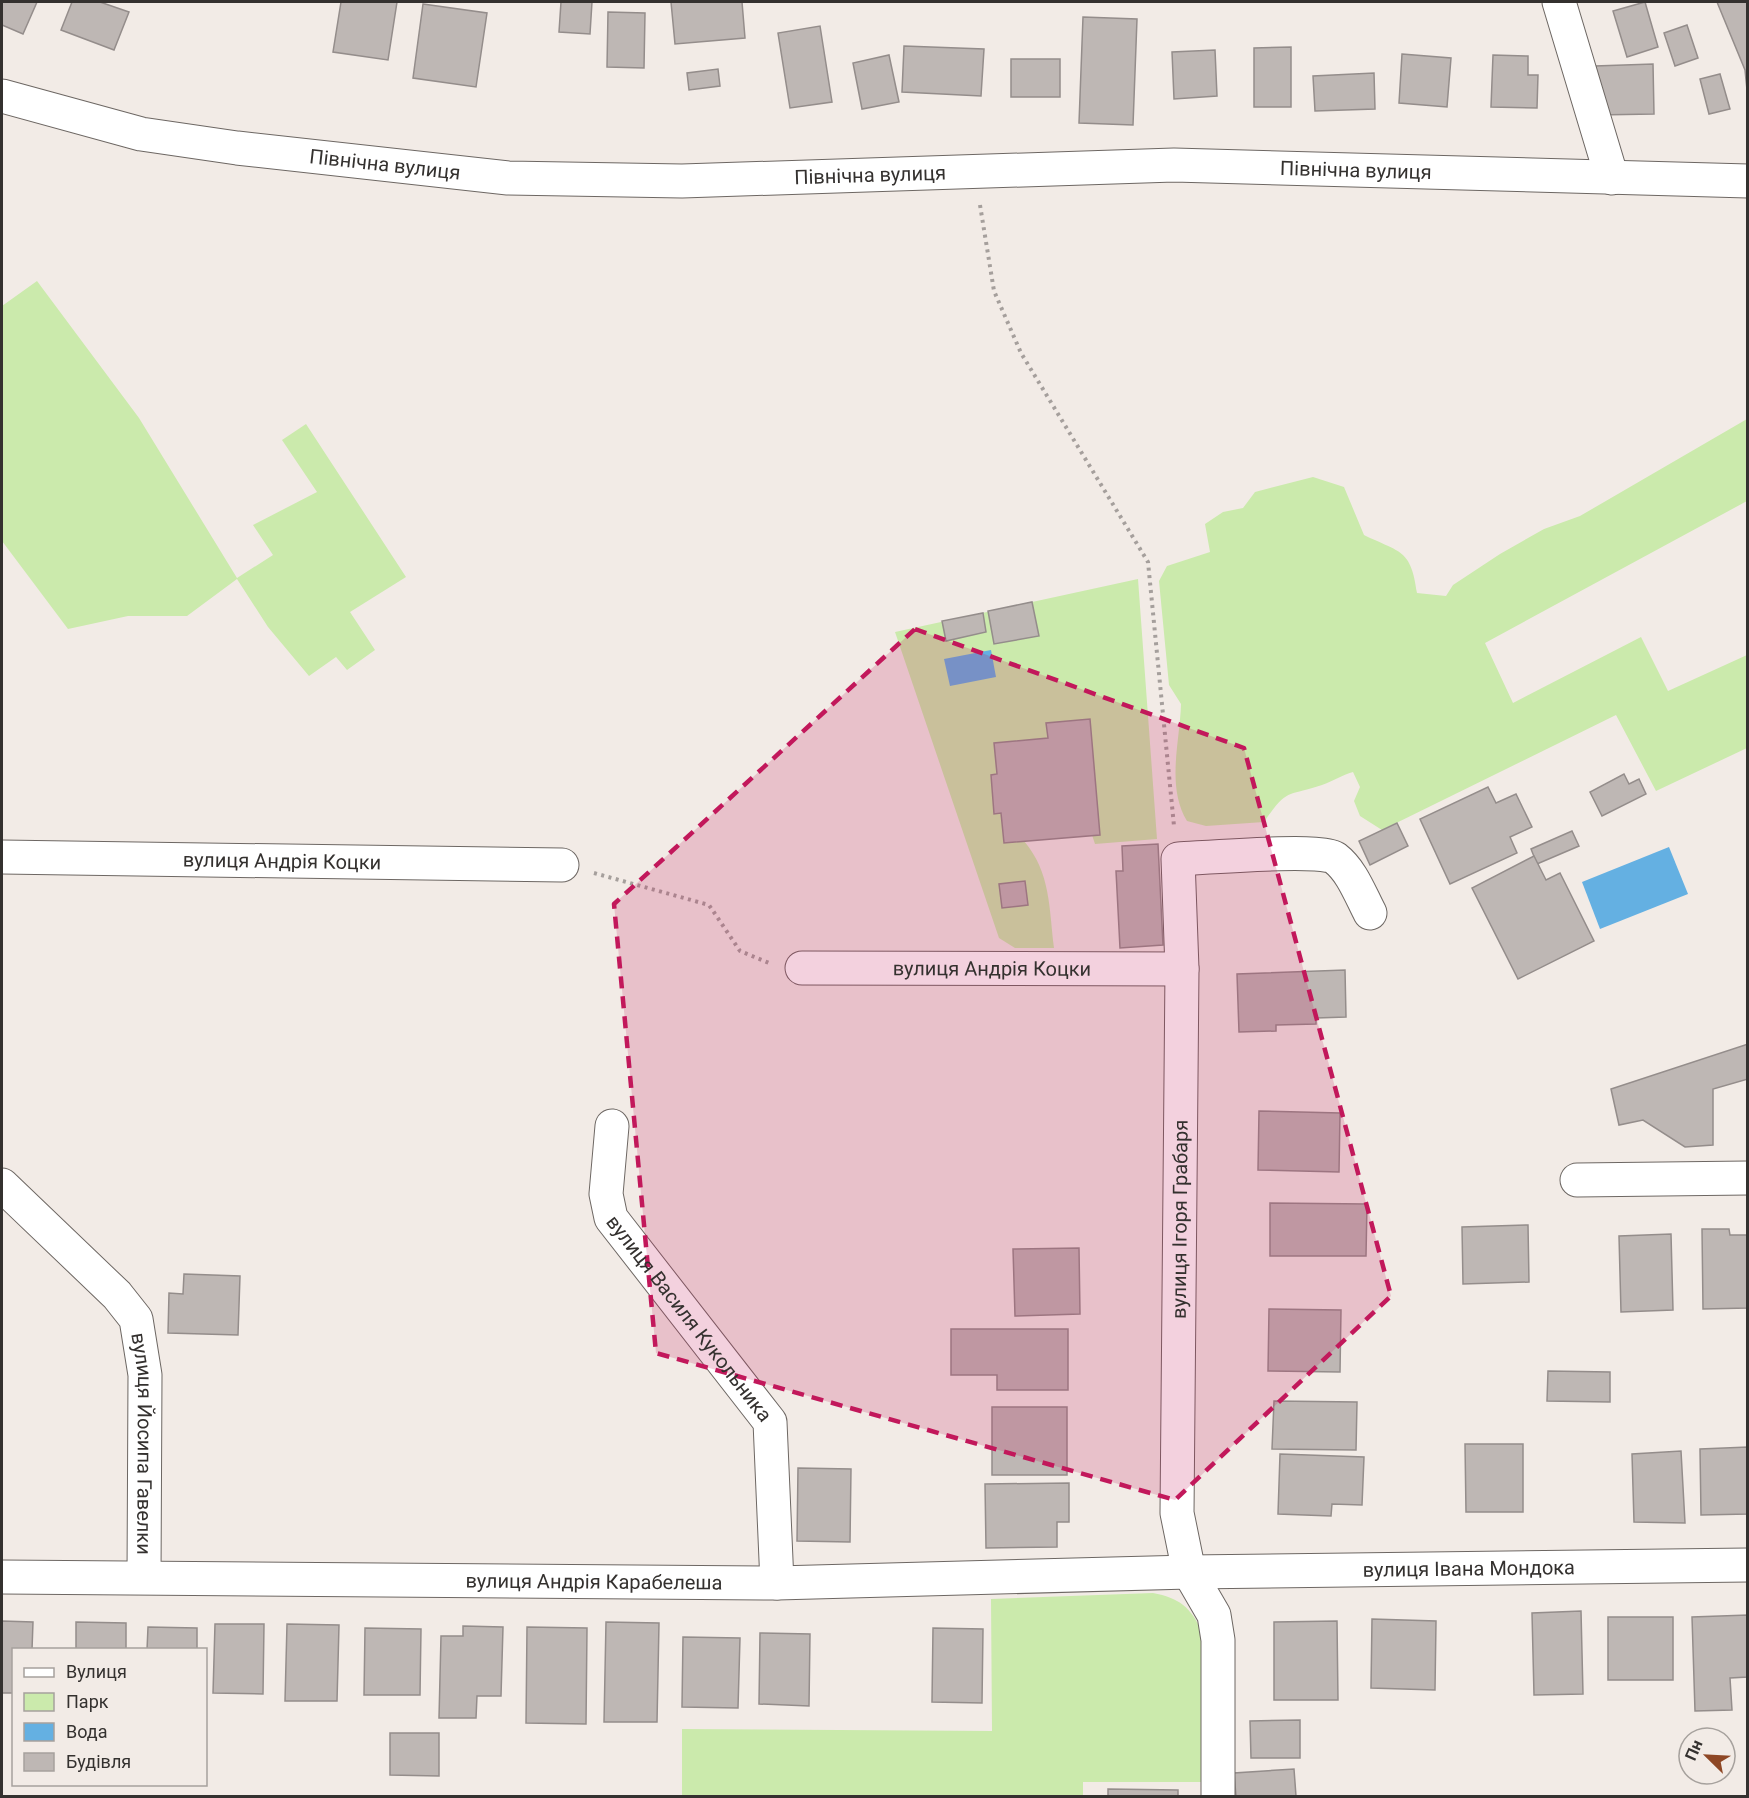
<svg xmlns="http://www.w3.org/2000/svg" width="1749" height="1798" viewBox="0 0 1749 1798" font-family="Roboto,sans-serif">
  <rect width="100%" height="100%" fill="#f2ebe6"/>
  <g fill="#cbeaac">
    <path d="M37,281L139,418L237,578L273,555L253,525L317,492L282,440L306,424L406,577L350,612L375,650L347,670L336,657L309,676L268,627L237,579L187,616H128L68,629L2,541V306Z"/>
    <path d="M1747,419V501L1485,643L1513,703L1641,637L1668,691L1747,655V748L1656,791L1616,715L1382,830L1360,816L1354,801L1360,787L1353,772C1342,775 1333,781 1322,785C1287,797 1288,787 1264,822L1206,826L1187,821C1166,786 1180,742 1181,704L1169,685L1159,581L1167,566L1210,552L1205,524L1223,512L1243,508L1255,492L1313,477L1344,487L1364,535C1401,553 1411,549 1417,593L1446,596L1453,585L1500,554L1544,529L1580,516Z"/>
    <path d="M1138,579L1157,839L1095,844L1092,835L1100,834L1089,719L1046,724L1048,738L995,743L997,774L991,775L994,814L1001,813L1004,843L1024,841C1051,873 1049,908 1054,948H1015L999,938L895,632Z"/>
    <path d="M1153,1593C1179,1598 1191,1607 1202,1632L1203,1782H1083V1796H682V1729L992,1731L991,1599Z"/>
  </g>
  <g fill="#64b0e2">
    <path d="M991,650L996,677L950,686L944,659Z"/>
    <path d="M1669,847L1688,894L1600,929L1582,882Z"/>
  </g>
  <g fill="#beb7b4" stroke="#948d8b" stroke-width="1.5">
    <path d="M2,2H37L23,34L2,25Z"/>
    <path d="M72,2H100L129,12L114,50L61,30Z"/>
    <path d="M341,2H397L388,60L333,52Z"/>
    <path d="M561,2H592L590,34L559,32Z"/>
    <path d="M671,2H742L745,38L675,44Z"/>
    <path d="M1645,2L1658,47L1627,57L1613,11Z"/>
    <path d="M1717,2H1748V100L1745,70Z"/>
    <path d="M423,4L487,13L476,87L413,78Z"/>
    <path d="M608,12L645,13L644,68L607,67Z"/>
    <path d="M1083,17L1137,19L1133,125L1079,123Z"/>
    <path d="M1687,25L1698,58L1675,66L1664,33Z"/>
    <path d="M820,26L832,102L790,108L778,33Z"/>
    <path d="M904,46L984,49L981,96L902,92Z"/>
    <path d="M1291,47V107H1254V48Z"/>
    <path d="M1215,50L1217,96L1174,99L1172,52Z"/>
    <path d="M1402,54L1451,58L1447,107L1399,103Z"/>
    <path d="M889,55L899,102L862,109L853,63Z"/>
    <path d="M1493,55L1528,56V75H1538L1537,108L1491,107Z"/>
    <rect x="1011" y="59" width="49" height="38"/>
    <path d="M1653,64L1654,114L1596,115L1595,66Z"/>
    <path d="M718,69L720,86L689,90L687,73Z"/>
    <path d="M1374,73L1375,109L1315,111L1313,76Z"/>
    <path d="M1720,74L1730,109L1709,114L1700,79Z"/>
    <path d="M1032,602L1039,636L994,644L988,611Z"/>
    <path d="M983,613L986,632L946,641L942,621Z"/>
    <path d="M1090,719L1100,835L1004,843L1001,813L994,814L991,775L997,774L994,743L1048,738L1046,723Z"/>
    <path d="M1624,774L1629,784L1639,779L1646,794L1602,816L1590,792Z"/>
    <path d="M1488,787L1496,803L1516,794L1532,827L1510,837L1517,853L1450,884L1420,819Z"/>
    <path d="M1397,823L1408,846L1370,865L1359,841Z"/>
    <path d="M1572,831L1579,846L1537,864L1531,849Z"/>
    <path d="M1158,844L1163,945L1120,948L1116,871H1123L1122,846Z"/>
    <path d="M1534,856L1546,880L1560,873L1594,941L1518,979L1472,888Z"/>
    <path d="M1025,881L1028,905L1002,908L999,884Z"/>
    <path d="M1345,970L1346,1017L1316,1018V1024L1276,1025V1031L1239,1032L1237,974Z"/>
    <path d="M1748,1044V1079L1713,1089V1145L1685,1147L1643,1120L1619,1125L1611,1089Z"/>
    <path d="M1259,1111L1340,1113L1339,1172L1258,1170Z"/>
    <path d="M1270,1203L1367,1204L1366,1256H1270Z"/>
    <path d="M1528,1225L1529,1282L1463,1284L1462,1227Z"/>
    <path d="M1702,1229H1729L1730,1235H1748V1308L1703,1309Z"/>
    <path d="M1671,1234L1673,1310L1621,1312L1619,1236Z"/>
    <path d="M1079,1248L1080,1314L1015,1316L1013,1249Z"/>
    <path d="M184,1274L240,1276L238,1335L168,1333L169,1293L183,1294Z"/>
    <path d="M1269,1309L1341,1310L1340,1372L1268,1371Z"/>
    <path d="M951,1329H1068V1390H997V1375H951Z"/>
    <path d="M1548,1371L1610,1372V1402L1547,1401Z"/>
    <path d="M1274,1401L1357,1402L1356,1450L1272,1449Z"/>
    <rect x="992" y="1407" width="75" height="68"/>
    <path d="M1465,1444H1523V1512H1466Z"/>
    <path d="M1748,1447V1514L1701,1515L1700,1449Z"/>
    <path d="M1681,1451L1685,1523L1634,1522L1632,1454Z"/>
    <path d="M1280,1454L1364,1457L1362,1505L1332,1504L1331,1516L1278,1514Z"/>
    <path d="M798,1468L851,1469L850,1542L797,1541Z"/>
    <path d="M1069,1483V1522H1057V1547L986,1548L985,1484Z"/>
    <path d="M1581,1611L1583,1694L1534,1695L1532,1613Z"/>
    <path d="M1748,1615V1677L1730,1678L1732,1710L1695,1711L1692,1617Z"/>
    <rect x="1608" y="1617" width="65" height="63"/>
    <path d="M1372,1619L1436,1621L1435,1690L1371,1688Z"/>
    <path d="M2,1621L33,1622L32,1650H14V1693H2Z"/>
    <path d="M1337,1621L1338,1700H1274V1622Z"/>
    <path d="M76,1622L126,1623V1650H76Z"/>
    <path d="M606,1622L659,1623L657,1722H604Z"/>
    <path d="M215,1624H264L263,1694L213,1693Z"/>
    <path d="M287,1624L339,1625L337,1701H285Z"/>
    <path d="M463,1626L503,1627L501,1696H477L476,1718H439L441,1636H463Z"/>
    <path d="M148,1627L197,1628V1650H147Z"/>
    <path d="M527,1627L587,1628L586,1724L526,1723Z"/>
    <path d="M365,1628L421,1629L420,1695H364Z"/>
    <path d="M933,1628L983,1629L982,1703L932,1702Z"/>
    <path d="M760,1633L810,1634L809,1706L759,1704Z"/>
    <path d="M683,1637L740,1638L738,1708L682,1707Z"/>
    <path d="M1300,1720V1758H1251L1250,1721Z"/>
    <path d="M390,1733H439V1776L390,1775Z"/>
    <path d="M1294,1769L1296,1796H1236L1234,1773Z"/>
    <path d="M1108,1789L1178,1790V1796H1108Z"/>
  </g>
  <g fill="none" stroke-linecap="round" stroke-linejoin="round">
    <g stroke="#6d6763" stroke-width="35">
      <g id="minor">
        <path d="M1559,2L1612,178"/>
        <path id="s1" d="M2,96L141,134L237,148L508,178L682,181L1174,165L1748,181"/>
        <path id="s2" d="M2,857L562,865"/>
        <path id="s3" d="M802,968L1182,969"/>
        <path id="s4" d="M612,1126L606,1194L611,1218L770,1422L777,1583"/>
        <path d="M1577,1180L1748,1178"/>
        <path id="s5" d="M2,1185L117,1295L136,1319L145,1375L144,1577"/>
        <path id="s6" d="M2,1577L777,1583L1189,1572L1748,1565"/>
        <path id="s7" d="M1218,1796V1640L1214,1615L1189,1572L1177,1513L1182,969L1178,859C1201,858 1323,848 1335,858C1352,871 1360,894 1370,913"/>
      </g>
    </g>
    <g stroke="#a59f9c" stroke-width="4" stroke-dasharray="3 4.5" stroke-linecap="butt">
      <path d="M980,205L994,291L1021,353L1148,562L1174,826"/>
      <path d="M594,873L709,905L740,951L769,963"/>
    </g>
    <use href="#minor" stroke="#fff" stroke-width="33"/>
  </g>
  <path fill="#c2185b" fill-opacity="0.2" stroke="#c2185b" stroke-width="4.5" stroke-dasharray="12 8" stroke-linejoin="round" d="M915,629L1244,748L1391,1296L1175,1500L656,1353L614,904Z"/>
  <g text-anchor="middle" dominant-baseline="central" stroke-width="5" stroke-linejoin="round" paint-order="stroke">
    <g font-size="20" fill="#34312f" stroke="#f2ebe6">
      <text stroke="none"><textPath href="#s1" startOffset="390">Північна вулиця</textPath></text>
      <text stroke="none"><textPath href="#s1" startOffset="1362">Північна вулиця</textPath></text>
      <text stroke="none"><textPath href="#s1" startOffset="876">Північна вулиця</textPath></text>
      <text stroke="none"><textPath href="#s2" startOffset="280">вулиця Андрія Коцки</textPath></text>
      <text stroke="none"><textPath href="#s3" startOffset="190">вулиця Андрія Коцки</textPath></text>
      <text stroke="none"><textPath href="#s7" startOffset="585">вулиця Ігоря Грабаря</textPath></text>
      <text stroke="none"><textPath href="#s4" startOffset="220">вулиця Василя Кукольника</textPath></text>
      <text stroke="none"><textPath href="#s5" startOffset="315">вулиця Йосипа Гавелки</textPath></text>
      <text stroke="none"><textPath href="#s6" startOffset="1467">вулиця Івана Мондока</textPath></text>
      <text stroke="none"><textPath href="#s6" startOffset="592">вулиця Андрія Карабелеша</textPath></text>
    </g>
  </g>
  <rect width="1749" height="1798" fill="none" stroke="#34312f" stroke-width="6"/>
  <rect x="12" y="1648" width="195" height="138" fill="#f2ebe6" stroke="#a6a19d" stroke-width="1.5"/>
  <rect x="24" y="1668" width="30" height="9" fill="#ffffff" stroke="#a6a19d" stroke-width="1.5"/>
  <text x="66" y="1678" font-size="18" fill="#34312f">Вулиця</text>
  <rect x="24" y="1693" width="30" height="18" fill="#cbeaac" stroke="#a6a19d" stroke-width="1.5"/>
  <text x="66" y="1708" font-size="18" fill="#34312f">Парк</text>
  <rect x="24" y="1723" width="30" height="18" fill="#64b0e2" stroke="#a6a19d" stroke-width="1.5"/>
  <text x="66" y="1738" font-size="18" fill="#34312f">Вода</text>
  <rect x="24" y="1753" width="30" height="18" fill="#beb7b4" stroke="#a6a19d" stroke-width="1.5"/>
  <text x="66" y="1768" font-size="18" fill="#34312f">Будівля</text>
  <g transform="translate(1707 1756) rotate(294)"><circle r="28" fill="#f2ebe6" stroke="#a6a19d" stroke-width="1.5"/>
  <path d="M0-4.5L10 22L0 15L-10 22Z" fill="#8e4725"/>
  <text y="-9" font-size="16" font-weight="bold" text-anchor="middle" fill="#34312f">Пн</text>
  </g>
</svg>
